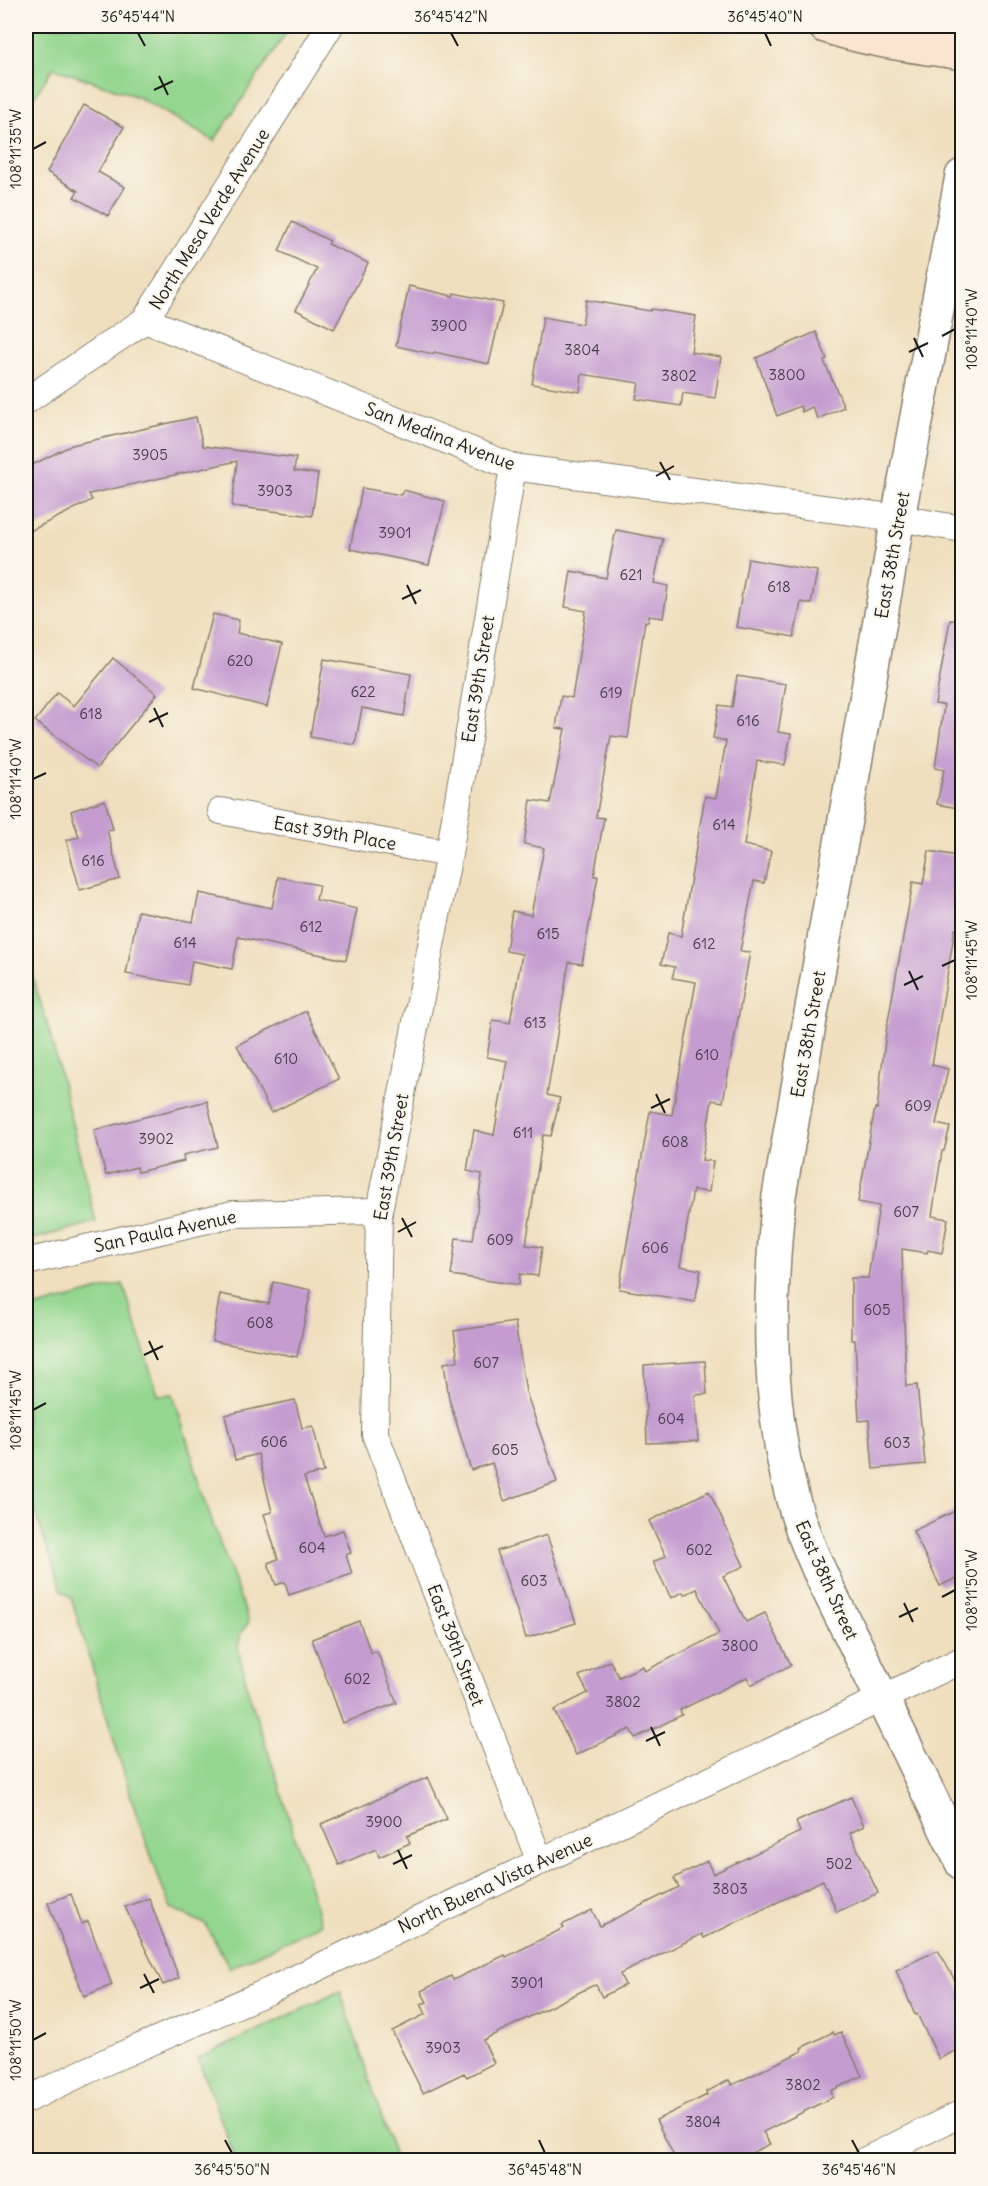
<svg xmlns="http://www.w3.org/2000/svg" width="988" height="2186" viewBox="0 0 988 2186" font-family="Delius,sans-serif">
  <rect width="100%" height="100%" fill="#fbf7ec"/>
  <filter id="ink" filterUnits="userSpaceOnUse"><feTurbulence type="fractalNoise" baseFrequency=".0167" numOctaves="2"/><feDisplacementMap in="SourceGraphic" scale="12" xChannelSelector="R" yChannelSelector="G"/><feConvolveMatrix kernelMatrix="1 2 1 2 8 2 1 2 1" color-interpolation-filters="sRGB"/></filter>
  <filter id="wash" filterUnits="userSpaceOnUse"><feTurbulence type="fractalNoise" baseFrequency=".008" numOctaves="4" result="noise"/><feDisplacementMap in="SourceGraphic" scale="24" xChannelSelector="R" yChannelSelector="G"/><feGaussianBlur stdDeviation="1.35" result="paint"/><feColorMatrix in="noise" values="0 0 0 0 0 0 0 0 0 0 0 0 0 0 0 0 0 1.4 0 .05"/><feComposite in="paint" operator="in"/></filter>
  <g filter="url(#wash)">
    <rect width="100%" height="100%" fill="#efdfbe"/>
    <g fill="#93d68e" stroke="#587955" stroke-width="1.5">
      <path d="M26,26H291L214,141L138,97L53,68L26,110Z"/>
      <path d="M26,956L50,1033L96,1222L26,1241Z"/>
      <path d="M123,1284L158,1395L173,1394L210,1516L249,1622L241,1632L238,1648L249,1694L280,1788L321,1924L230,1968L205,1924L171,1908L163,1889L136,1813L71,1597L62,1591L26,1486V1310Z"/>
      <path d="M340,1991L396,2160H236L198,2059Z"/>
    </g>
    <g id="blocks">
      <g fill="#c49cd0">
        <path d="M84,105L124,127L98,172L125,187L108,216L74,197L78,191L47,172Z"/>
        <path d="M292,222L330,241L328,244L368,263L334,329L296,310L317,269L279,251Z"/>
        <path d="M409,286L453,296L454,293L503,303L489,364L434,352L433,354L396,346Z"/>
        <path d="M586,300L650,311L651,309L696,316L691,352L721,357L715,398L683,393L681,406L636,399L639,383L582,374L580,392L532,384L543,317L582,324Z"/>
        <path d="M816,332L827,359L824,361L844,407L818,419L812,407L802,412L800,406L777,416L756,358Z"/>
        <path d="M196,417L203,446L296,458L294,471L318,474L312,516L232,506L237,461L89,494L92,500L26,533V468L72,445Z"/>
        <path d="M362,488L401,495L403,490L445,501L429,565L350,549Z"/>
        <path d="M616,530L663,539L654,583L668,586L663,618L649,616L648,622L645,621L628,738L611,736L596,817L604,818L594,876H598L582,964L569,962L547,1095L560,1098L551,1136L543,1135L526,1245L542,1247L538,1276L520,1274L519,1285L451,1275L456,1238L473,1240L482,1174L467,1171L474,1130L494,1135L507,1061L487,1057L493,1020L510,1023L522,954L506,951L512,911L531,915L544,848L524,844L531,800L550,803L565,729L556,728L561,696L572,698L586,611L565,607L571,571L606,578Z"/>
        <path d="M748,559L817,571L811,604L801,602L794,637L736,627Z"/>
        <path d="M213,614L239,620L237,633L282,644L267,707L194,688Z"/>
        <path d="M950,620L963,621V809L937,804L944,770L935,768L944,705L935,704Z"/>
        <path d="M113,658L157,694L97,768L35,721L57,693L74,706Z"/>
        <path d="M324,659L411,674L404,716L362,708L355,745L310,737Z"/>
        <path d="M737,676L786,684L778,732L791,734L785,765L757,761L744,845L771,851L764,883L754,881L740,951L750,952L723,1102L712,1100L702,1160L713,1161L709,1192L693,1190L680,1266L701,1270L695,1302L619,1289L650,1111L672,1115L696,982L672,978L675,967L661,964L668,933L681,936L705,796L716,798L726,741L713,738L719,705L732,707Z"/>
        <path d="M105,800L113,829L107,830L120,879L80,890L66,840L79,837L71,811Z"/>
        <path d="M929,851L963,857V930L955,929L932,1065L948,1069L936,1124L950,1127L944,1151H942L932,1216L948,1219L942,1253L928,1250L927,1253L902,1249L906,1386L917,1385L925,1464L873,1469L869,1420L859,1421L855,1340H851V1278H868L879,1206L858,1202L875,1108L877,1109L886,1032L913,882L923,884Z"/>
        <path d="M278,877L319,885L316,900L357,909L346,960L238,937L232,969L192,961L188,985L126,974L138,911L193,922L199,893L272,908Z"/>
        <path d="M306,1011L339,1079L271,1113L237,1045Z"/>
        <path d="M207,1101L218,1147L183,1155L184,1161L138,1172L137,1167L106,1175L94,1130Z"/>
        <path d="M273,1282L311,1290L297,1357L212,1341L220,1294L269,1304Z"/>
        <path d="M515,1322L526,1392L557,1482L504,1501L492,1463L471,1470L449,1399L444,1363L458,1361L454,1331Z"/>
        <path d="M705,1361L707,1394L695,1395L698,1441L647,1443L644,1365Z"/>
        <path d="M295,1400L302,1428L313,1426L324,1472L304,1477L324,1536L343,1530L351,1553L346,1555L352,1574L289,1595L285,1582L276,1585L268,1563L278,1559L264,1514L272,1512L258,1454L235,1460L225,1415Z"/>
        <path d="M709,1491L744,1566L723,1576L746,1622L765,1613L791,1665L751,1685L747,1677L680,1710L682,1715L635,1738L630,1729L576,1755L554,1710L588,1693L579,1676L610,1661L619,1677L643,1666L645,1671L719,1634L697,1589L684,1595L683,1592L671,1598L653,1562L666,1556L649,1521Z"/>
        <path d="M963,1507V1575L940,1586L913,1531Z"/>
        <path d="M547,1535L576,1623L526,1638L497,1551Z"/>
        <path d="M359,1621L371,1653L377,1651L397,1703L343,1723L312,1639Z"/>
        <path d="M428,1777L447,1819L407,1836L410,1843L379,1857L376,1849L339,1865L321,1824Z"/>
        <path d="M851,1797L864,1826L850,1833L878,1893L837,1912L823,1880L704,1938L702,1934L620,1974L625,1985L602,1997L596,1985L592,1986L483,2040L494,2063L467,2077L464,2073L423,2093L392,2031L426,2014L421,2004L427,2002L421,1991L451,1976L453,1980L505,1955L506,1957L564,1928L562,1925L592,1910L600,1926L679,1887L674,1878L707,1861L713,1874L800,1832L796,1822Z"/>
        <path d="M71,1894L82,1924L88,1921L112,1985L84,1996L48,1903Z"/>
        <path d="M149,1898L179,1978L163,1985L125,1907Z"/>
        <path d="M938,1950L963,1995V2047L939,2059L917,2014L915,2015L896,1970Z"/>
        <path d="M833,2032L834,2035L841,2032L862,2076L831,2091L833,2097L763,2132L770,2144L737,2160H676L656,2120L707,2095L706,2092L729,2080L732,2085L802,2051L801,2048Z"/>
      </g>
    </g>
  </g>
  <g filter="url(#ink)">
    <use href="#blocks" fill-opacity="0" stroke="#867e6d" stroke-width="1.5"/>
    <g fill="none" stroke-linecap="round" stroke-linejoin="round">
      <g stroke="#867e6d" stroke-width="28">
        <g id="minor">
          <path d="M145,320L513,467L898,518L962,529"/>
          <path d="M26,401L145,320L330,26"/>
          <path d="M513,467L449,854L379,1211L375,1434L540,1862"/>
          <path d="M221,811L449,854"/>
          <path d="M26,1262L233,1214L379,1211"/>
          <path d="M26,2100L103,2063L269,1991L962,1660"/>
          <path d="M866,2160L962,2113"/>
        </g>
      </g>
      <g stroke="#867e6d" stroke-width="36">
        <path id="tertiary" d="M962,176L898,518L779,1196C768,1303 766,1413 798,1517C814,1566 840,1612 862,1658C896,1726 929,1794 962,1863"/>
      </g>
      <g stroke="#867e6d" stroke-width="36">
        <path id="secondary" d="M825,26C869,41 916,46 962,53"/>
      </g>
      <use href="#minor" stroke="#fff" stroke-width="26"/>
      <use href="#tertiary" stroke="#fff" stroke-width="33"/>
      <use href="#secondary" stroke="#fce5d0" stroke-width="33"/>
    </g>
  </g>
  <path fill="none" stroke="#1c1c1c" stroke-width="2" d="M138,33L145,46M451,33L458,46M765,33L771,46M159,76L168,95M154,90L173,81M33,149L46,142M942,336L955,329M914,338L923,357M909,352L928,343M660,462L670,480M656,476L674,466M407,585L416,604M402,599L421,590M154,708L163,727M149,722L168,713M33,779L46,773M942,966L955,960M909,971L918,990M904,985L923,976M656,1094L665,1113M651,1108L670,1099M402,1218L412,1237M398,1232L416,1222M149,1341L158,1360M144,1355L163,1346M33,1410L46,1403M942,1597L955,1590M904,1603L913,1622M899,1617L918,1608M651,1727L660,1746M646,1741L665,1732M398,1850L407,1869M393,1864L412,1855M144,1974L154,1993M140,1988L159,1979M33,2040L46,2033M225,2140L232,2153M539,2140L545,2153M852,2140L859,2153"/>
  <g text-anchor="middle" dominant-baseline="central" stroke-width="4.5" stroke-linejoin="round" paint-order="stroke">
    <g font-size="15" fill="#463c49">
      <text x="449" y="325">3900</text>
      <text x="582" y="349">3804</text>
      <text x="787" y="374">3800</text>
      <text x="679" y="375">3802</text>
      <text x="150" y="454">3905</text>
      <text x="275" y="490">3903</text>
      <text x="395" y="532">3901</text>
      <text x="631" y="574">621</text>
      <text x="779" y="586">618</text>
      <text x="240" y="660">620</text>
      <text x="363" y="691">622</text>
      <text x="611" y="692">619</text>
      <text x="91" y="713">618</text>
      <text x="748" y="720">616</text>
      <text x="724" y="824">614</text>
      <text x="93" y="860">616</text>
      <text x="311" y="926">612</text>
      <text x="548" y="933">615</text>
      <text x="185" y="942">614</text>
      <text x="704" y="943">612</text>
      <text x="535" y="1022">613</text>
      <text x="707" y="1054">610</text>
      <text x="286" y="1058">610</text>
      <text x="918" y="1105">609</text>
      <text x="523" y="1132">611</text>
      <text x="156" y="1138">3902</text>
      <text x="675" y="1141">608</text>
      <text x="906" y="1211">607</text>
      <text x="500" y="1239">609</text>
      <text x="655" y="1247">606</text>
      <text x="877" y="1309">605</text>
      <text x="260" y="1322">608</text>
      <text x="486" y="1362">607</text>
      <text x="671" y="1418">604</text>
      <text x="274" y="1441">606</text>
      <text x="897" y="1442">603</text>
      <text x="505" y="1449">605</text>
      <text x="312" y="1547">604</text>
      <text x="699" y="1549">602</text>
      <text x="534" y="1580">603</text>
      <text x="740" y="1645">3800</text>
      <text x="357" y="1678">602</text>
      <text x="623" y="1701">3802</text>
      <text x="384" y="1821">3900</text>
      <text x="839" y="1863">502</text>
      <text x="730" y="1888">3803</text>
      <text x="527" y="1982">3901</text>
      <text x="443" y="2047">3903</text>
      <text x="803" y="2084">3802</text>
      <text x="703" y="2121">3804</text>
    </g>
    <g font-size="18" fill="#1c1c1c" stroke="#fbf7ec">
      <text transform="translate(209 219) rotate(-58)">North Mesa Verde Avenue</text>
      <text transform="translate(440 436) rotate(21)">San Medina Avenue</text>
      <text transform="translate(892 555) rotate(-80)">East 38th Street</text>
      <text transform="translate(478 679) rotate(-81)">East 39th Street</text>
      <text transform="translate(335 833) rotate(10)">East 39th Place</text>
      <text transform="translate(808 1034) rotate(-80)">East 38th Street</text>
      <text transform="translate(391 1157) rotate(-80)">East 39th Street</text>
      <text transform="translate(165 1231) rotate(-12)">San Paula Avenue</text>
      <text transform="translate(827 1580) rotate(66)">East 38th Street</text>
      <text transform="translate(456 1645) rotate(69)">East 39th Street</text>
      <text transform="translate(495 1883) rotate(-25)">North Buena Vista Avenue</text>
    </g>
  </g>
  <rect width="988" height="2186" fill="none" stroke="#fbf7ec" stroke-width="66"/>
  <rect x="33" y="33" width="922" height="2120" fill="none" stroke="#1c1c1c" stroke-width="2"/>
  <g font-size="15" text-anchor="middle" fill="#1c1c1c">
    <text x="138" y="22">36°45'44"N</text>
    <text x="451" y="22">36°45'42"N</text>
    <text x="765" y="22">36°45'40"N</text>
    <text transform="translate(16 149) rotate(-90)" y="5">108°11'35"W</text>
    <text transform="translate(972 329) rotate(-90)" y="5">108°11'40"W</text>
    <text transform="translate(16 779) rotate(-90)" y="5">108°11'40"W</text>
    <text transform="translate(972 960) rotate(-90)" y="5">108°11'45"W</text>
    <text transform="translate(16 1410) rotate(-90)" y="5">108°11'45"W</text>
    <text transform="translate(972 1590) rotate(-90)" y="5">108°11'50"W</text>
    <text transform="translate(16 2040) rotate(-90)" y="5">108°11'50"W</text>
    <text x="232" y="2175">36°45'50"N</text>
    <text x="545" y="2175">36°45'48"N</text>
    <text x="859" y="2175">36°45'46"N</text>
  </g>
</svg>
